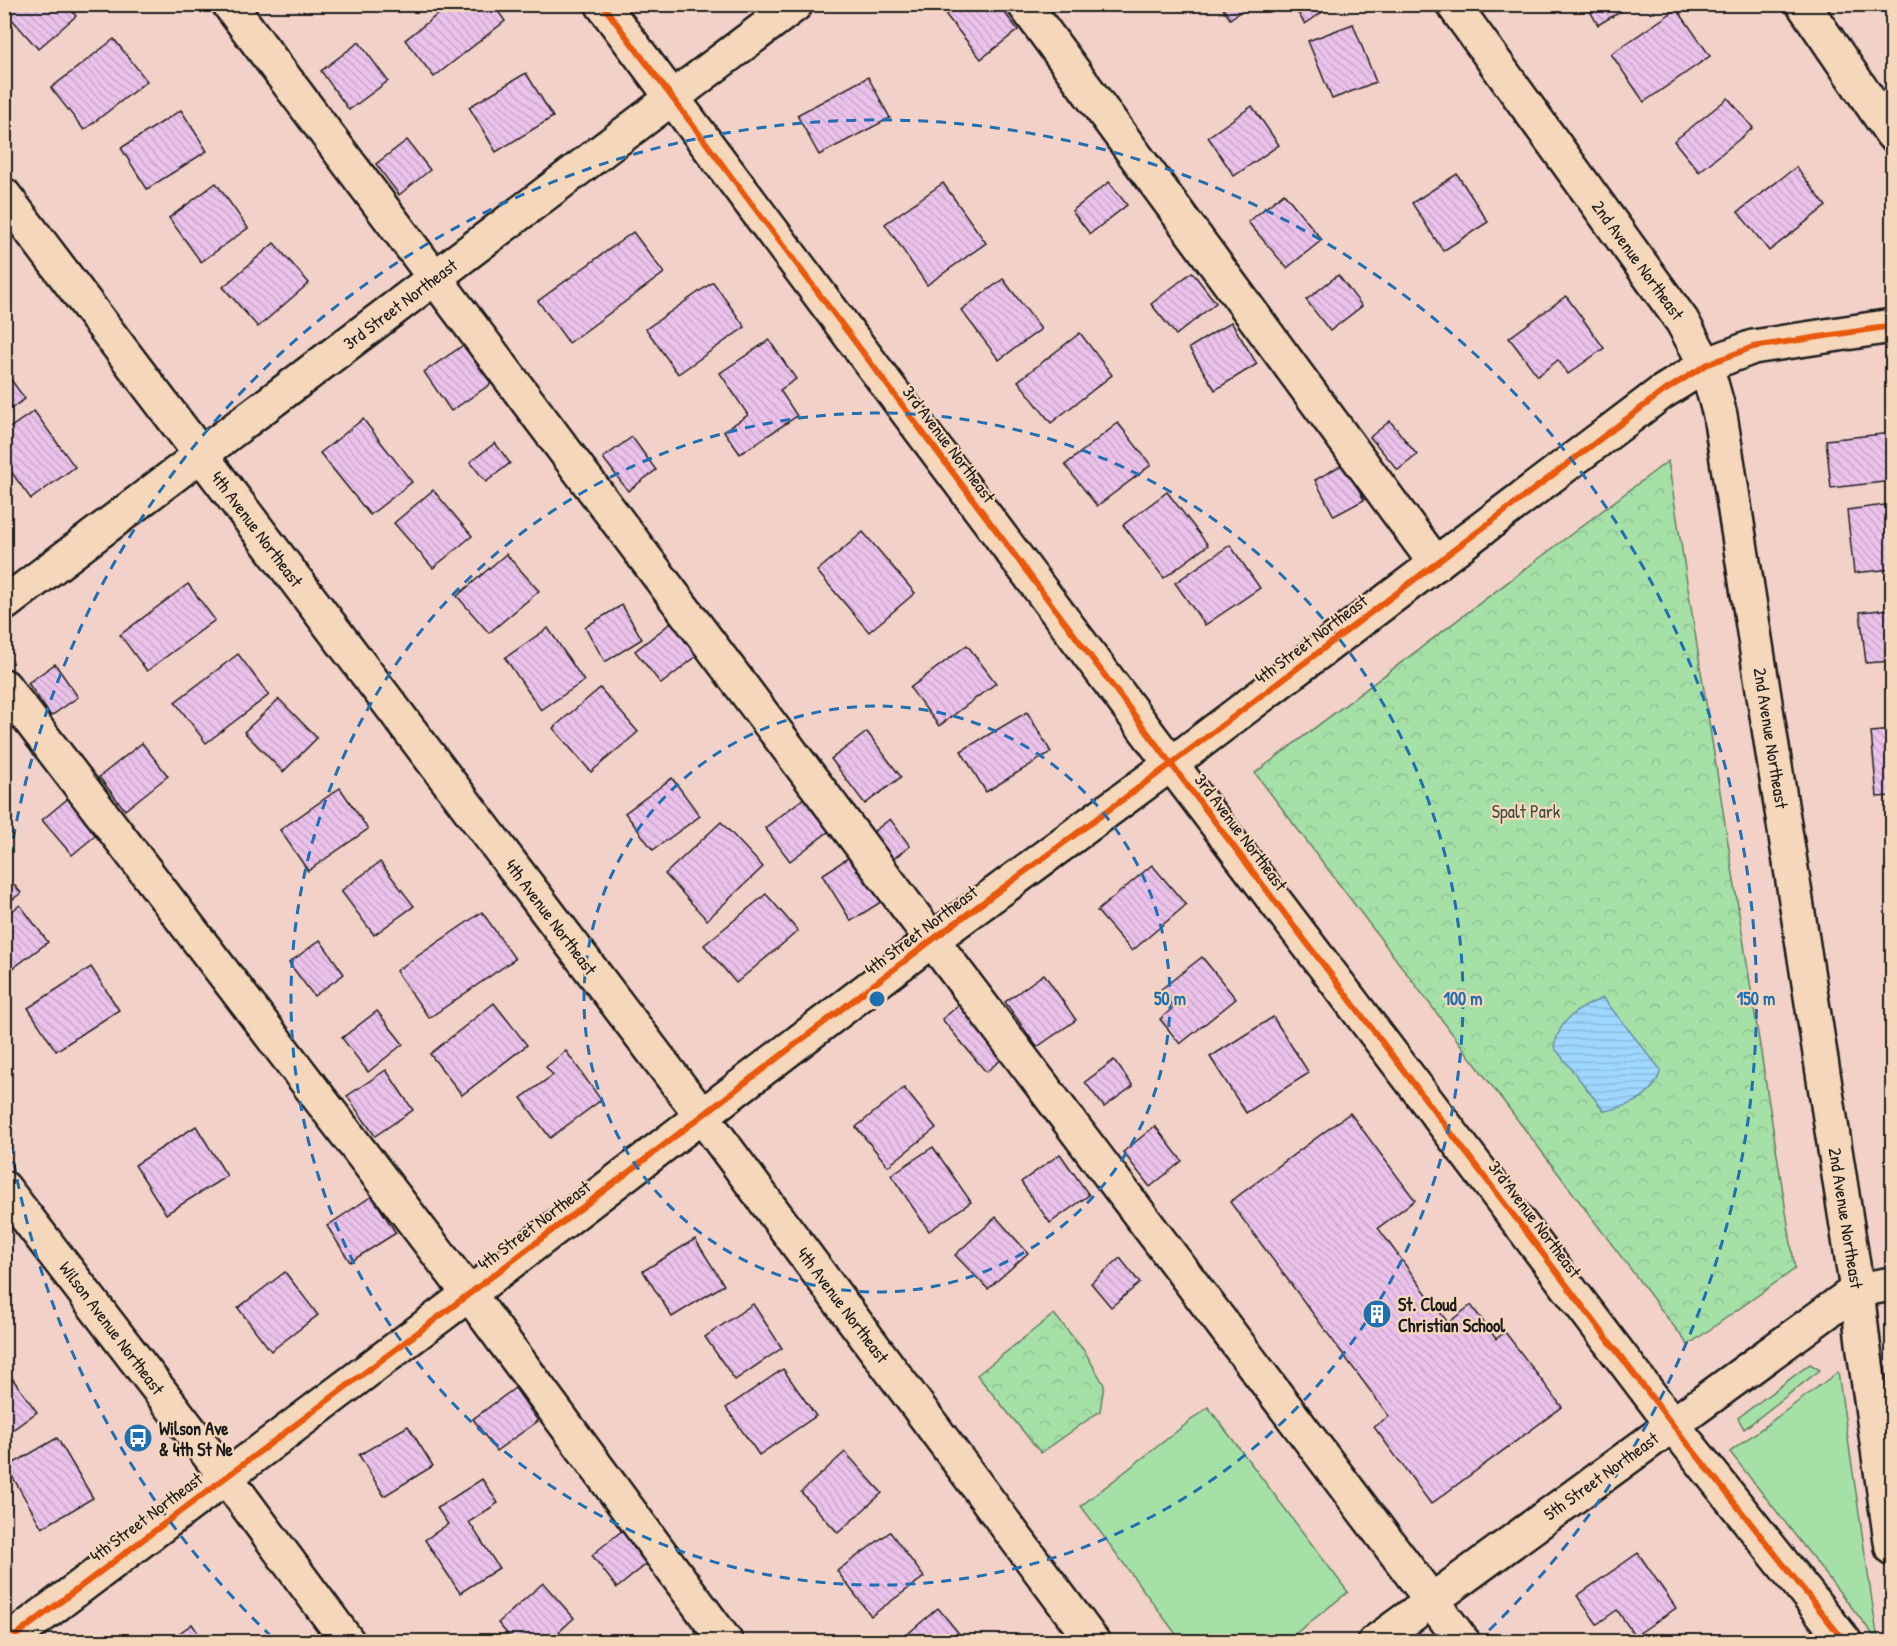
<svg xmlns="http://www.w3.org/2000/svg" width="1897" height="1646" viewBox="0 0 1897 1646" font-family="'Patrick Hand',sans-serif">
  <defs>
    <pattern id="forest-crowns" width="20" height="18" patternUnits="userSpaceOnUse" patternTransform="scale(1.5)"><rect width="20" height="18" fill="#a5e1a7"/><path d="M2 6a3 3 0 1 1 6 0M12 15a3 3 0 1 1 6 0" fill="none" stroke="#8dc08f"/></pattern>
    <pattern id="water-rules" width="6" height="5" patternUnits="userSpaceOnUse" patternTransform="scale(1.5)"><rect width="6" height="5" fill="#9fd8ff"/><path d="M0 2.5h6" fill="none" stroke="#88b9da"/></pattern>
    <pattern id="building-back-hatch" width="6" height="6" patternUnits="userSpaceOnUse" patternTransform="scale(1.5)"><rect width="6" height="6" fill="#ebc2ea"/><path d="M-1 5l2 2M0 0l6 6M5-1l2 2" fill="none" stroke="#c9a6c8"/></pattern>
  </defs>
  <rect width="100%" height="100%" fill="#f2d1c9"/>
  <filter id="ink" filterUnits="userSpaceOnUse"><feTurbulence type="fractalNoise" baseFrequency=".0167" numOctaves="2"/><feDisplacementMap in="SourceGraphic" scale="12" xChannelSelector="R" yChannelSelector="G"/><feConvolveMatrix kernelMatrix="1 2 1 2 8 2 1 2 1" color-interpolation-filters="sRGB"/></filter>
  <g filter="url(#ink)">
    <g fill="#a5e1a7" stroke="#607e62" stroke-width="1.5">
      <path d="M1810,1364L1820,1370L1744,1429L1738,1418Z"/>
      <path d="M1838,1372L1878,1641L1730,1452Z"/>
      <path d="M1208,1407L1348,1592L1286,1641H1181L1081,1506Z"/>
    </g>
    <g fill="url(#forest-crowns)" stroke="#607e62" stroke-width="1.5">
      <path d="M1668,461L1795,1269L1688,1345L1255,773Z"/>
      <path d="M1054,1314L1085,1352L1104,1385L1100,1411L1041,1453L977,1375Z"/>
    </g>
    <path fill="url(#water-rules)" stroke="#6b8da4" stroke-width="1.5" d="M1603,998L1661,1070C1654,1096 1629,1107 1604,1111L1554,1047C1560,1018 1577,1009 1603,998Z"/>
    <g fill="url(#building-back-hatch)" stroke="#1c1c1c" stroke-width="1.5">
      <path d="M4,4H66L76,16L38,49L4,10Z"/>
      <path d="M451,4H493L505,21L434,77L405,40Z"/>
      <path d="M959,4H998L1018,30L981,59L946,15Z"/>
      <path d="M1220,4H1251L1230,19Z"/>
      <path d="M1292,4H1334L1305,24Z"/>
      <path d="M1586,4H1633L1598,25Z"/>
      <path d="M1677,9L1710,56L1644,102L1611,54Z"/>
      <path d="M1353,24L1376,82L1332,99L1308,41Z"/>
      <path d="M114,39L147,81L84,130L51,88Z"/>
      <path d="M359,42L388,81L349,110L321,71Z"/>
      <path d="M526,73L553,117L496,152L469,107Z"/>
      <path d="M868,77L890,118L819,155L797,115Z"/>
      <path d="M1728,98L1753,128L1699,172L1674,141Z"/>
      <path d="M1252,106L1279,145L1234,176L1208,137Z"/>
      <path d="M181,110L207,151L147,189L121,148Z"/>
      <path d="M407,140L430,170L399,195L376,164Z"/>
      <path d="M1796,167L1826,206L1769,251L1738,212Z"/>
      <path d="M1457,174L1488,222L1443,251L1412,203Z"/>
      <path d="M1109,182L1127,205L1090,234L1072,211Z"/>
      <path d="M216,183L248,228L201,262L169,218Z"/>
      <path d="M943,183L986,243L927,285L885,224Z"/>
      <path d="M1284,193L1322,240L1287,268L1248,222Z"/>
      <path d="M633,232L664,273L569,343L538,301Z"/>
      <path d="M274,243L309,283L258,327L223,287Z"/>
      <path d="M1192,272L1216,303L1176,335L1151,304Z"/>
      <path d="M1338,275L1362,306L1330,331L1306,300Z"/>
      <path d="M1003,279L1041,329L999,360L961,310Z"/>
      <path d="M713,282L745,327L678,374L646,329Z"/>
      <path d="M1566,296L1604,348L1568,374L1558,360L1538,376L1509,338Z"/>
      <path d="M1231,322L1257,364L1215,390L1189,348Z"/>
      <path d="M1080,333L1112,375L1051,423L1018,381Z"/>
      <path d="M471,340L498,379L451,411L424,372Z"/>
      <path d="M769,340L796,379L780,390L797,416L740,454L724,431L748,415L720,373Z"/>
      <path d="M4,370L25,399L4,413Z"/>
      <path d="M34,411L75,467L31,499L4,462V432Z"/>
      <path d="M363,419L412,482L370,515L320,453Z"/>
      <path d="M1390,421L1417,455L1398,470L1370,437Z"/>
      <path d="M1118,423L1151,465L1097,506L1065,465Z"/>
      <path d="M1892,433V481L1831,488L1826,440Z"/>
      <path d="M632,437L656,470L628,491L603,458Z"/>
      <path d="M495,443L510,463L486,482L470,462Z"/>
      <path d="M1345,463L1364,500L1334,516L1315,480Z"/>
      <path d="M433,490L472,536L433,568L394,523Z"/>
      <path d="M1167,492L1208,545L1164,578L1123,525Z"/>
      <path d="M1892,504V569L1854,573L1847,510Z"/>
      <path d="M863,532L915,593L869,632L817,571Z"/>
      <path d="M1230,545L1260,588L1205,625L1175,583Z"/>
      <path d="M506,554L539,591L489,633L457,596Z"/>
      <path d="M188,584L215,620L147,671L120,635Z"/>
      <path d="M622,605L642,639L605,662L585,627Z"/>
      <path d="M1892,609V661L1866,663L1860,612Z"/>
      <path d="M672,622L698,655L661,684L635,651Z"/>
      <path d="M548,628L584,681L541,710L505,658Z"/>
      <path d="M967,645L996,683L939,726L910,688Z"/>
      <path d="M238,654L269,695L206,743L175,702Z"/>
      <path d="M55,664L78,697L51,716L28,683Z"/>
      <path d="M600,688L638,732L591,772L553,728Z"/>
      <path d="M279,699L317,738L283,772L244,732Z"/>
      <path d="M1027,712L1051,752L986,792L961,751Z"/>
      <path d="M1892,730V796L1877,797L1871,732Z"/>
      <path d="M867,732L901,777L865,804L831,759Z"/>
      <path d="M142,743L168,776L125,810L99,777Z"/>
      <path d="M672,778L700,816L653,850L625,813Z"/>
      <path d="M340,788L368,829L308,871L280,830Z"/>
      <path d="M71,796L101,831L72,855L42,820Z"/>
      <path d="M804,798L829,831L790,861L765,828Z"/>
      <path d="M890,819L910,846L893,859L873,832Z"/>
      <path d="M721,822L763,867L707,920L665,874Z"/>
      <path d="M854,854L884,900L851,921L822,875Z"/>
      <path d="M380,862L414,906L374,935L341,891Z"/>
      <path d="M1152,865L1186,905L1132,951L1097,911Z"/>
      <path d="M4,873L21,893L4,906Z"/>
      <path d="M766,894L798,931L736,983L704,945Z"/>
      <path d="M20,905L48,942L4,975V917Z"/>
      <path d="M482,912L515,959L429,1018L396,971Z"/>
      <path d="M320,940L344,974L314,996L289,963Z"/>
      <path d="M1202,957L1236,999L1180,1044L1160,1019L1174,1007L1160,990Z"/>
      <path d="M91,967L119,1010L56,1051L28,1008Z"/>
      <path d="M1044,974L1076,1020L1037,1047L1005,1002Z"/>
      <path d="M968,998L1012,1051L986,1072L942,1019Z"/>
      <path d="M494,1003L527,1045L462,1095L430,1054Z"/>
      <path d="M377,1011L403,1044L368,1072L342,1038Z"/>
      <path d="M1273,1017L1309,1073L1246,1113L1210,1057Z"/>
      <path d="M566,1051L601,1100L550,1138L521,1098L553,1075L546,1067Z"/>
      <path d="M1114,1060L1133,1086L1104,1107L1085,1082Z"/>
      <path d="M386,1070L413,1110L375,1136L347,1096Z"/>
      <path d="M904,1088L936,1128L888,1166L856,1127Z"/>
      <path d="M1350,1113L1415,1200L1378,1228L1448,1323L1471,1305L1496,1339L1505,1332L1562,1407L1431,1504L1374,1427L1389,1416L1230,1202Z"/>
      <path d="M196,1126L227,1176L166,1214L135,1165Z"/>
      <path d="M1155,1126L1182,1161L1150,1187L1123,1152Z"/>
      <path d="M933,1147L971,1202L929,1231L891,1175Z"/>
      <path d="M1060,1154L1089,1195L1050,1223L1021,1182Z"/>
      <path d="M372,1196L396,1233L350,1262L327,1226Z"/>
      <path d="M996,1217L1028,1253L988,1289L955,1255Z"/>
      <path d="M695,1239L724,1285L672,1317L643,1271Z"/>
      <path d="M1120,1258L1140,1283L1111,1307L1091,1283Z"/>
      <path d="M285,1272L318,1315L271,1351L238,1308Z"/>
      <path d="M753,1304L782,1348L735,1380L705,1337Z"/>
      <path d="M783,1369L816,1416L759,1455L726,1408Z"/>
      <path d="M6,1370L37,1412L4,1436V1371Z"/>
      <path d="M515,1388L538,1421L496,1451L473,1419Z"/>
      <path d="M408,1426L433,1466L384,1496L359,1455Z"/>
      <path d="M57,1438L93,1498L42,1528L7,1467Z"/>
      <path d="M845,1452L882,1493L838,1533L801,1492Z"/>
      <path d="M482,1479L498,1503L469,1522L499,1568L460,1593L425,1540L448,1524L437,1508Z"/>
      <path d="M624,1529L649,1562L617,1588L592,1555Z"/>
      <path d="M890,1532L924,1577L871,1616L837,1571Z"/>
      <path d="M1638,1553L1676,1608L1635,1636L1617,1610L1597,1624L1577,1596Z"/>
      <path d="M543,1583L574,1618L548,1642H514L498,1623Z"/>
      <path d="M938,1608L966,1642H898Z"/>
      <path d="M192,1624L204,1642H167Z"/>
    </g>
    <g fill="none" stroke-linecap="round" stroke-linejoin="round">
      <g stroke="#1c1c1c" stroke-width="38">
        <g id="minor">
          <path d="M229,4L954,969L1463,1642"/>
          <path d="M602,4L1171,764L1672,1424L1845,1642"/>
          <path d="M1024,4L1436,564"/>
          <path d="M1453,4L1682,321L1706,365L1720,415L1857,1290L1863,1343L1892,1548"/>
          <path d="M1803,4L1892,134"/>
          <path d="M4,195L702,1116L1093,1642"/>
          <path d="M4,604L796,4"/>
          <path d="M4,686L469,1294L726,1642"/>
          <path d="M4,1188L225,1476L348,1642"/>
          <path d="M7,1642L469,1294L932,940L1171,764L1661,393L1706,365L1753,347L1892,326"/>
          <path d="M1375,1642L1857,1290L1892,1284"/>
        </g>
      </g>
      <use href="#minor" stroke="#f5d7bb" stroke-width="33"/>
      <g stroke="#f5d7bb" stroke-width="10">
        <g id="cycleway">
          <path d="M602,4L1171,764L1672,1424L1845,1642"/>
          <path d="M7,1642L469,1294L932,940L1171,764L1661,393L1706,365L1753,347L1892,326"/>
        </g>
      </g>
      <use href="#cycleway" stroke="#e8590c" stroke-width="6"/>
    </g>
  </g>
  <g fill="none" stroke="#1f6fb2" stroke-width="3" stroke-dasharray="10 8">
    <circle cx="877" cy="999" r="293"/>
    <circle cx="877" cy="999" r="586"/>
    <path d="M272 1637A879 879 0 0 1 5 1106M5 892A879 879 0 1 1 1482 1637"/>
  </g>
  <defs>
    <g id="building-disc" transform="scale(1.5)"><circle r="9.5" fill="#1f6fb2" stroke="#f5d7bb"/><path d="M-4-6H4V6H1V3H-1V6H-4ZM-2.5-4.3h1.7v1.8h-1.7ZM.8-4.3h1.7v1.8H.8ZM-2.5-1h1.7V.8h-1.7ZM.8-1h1.7V.8H.8Z" fill="#fff"/></g>
    <g id="bus-disc" transform="scale(1.5)"><circle r="9.5" fill="#1f6fb2" stroke="#f5d7bb"/><path d="M-5-6H5V4H4V6H2V4H-2V6H-4V4H-5ZM-3.5-4V0h7V-4ZM-3.5 1.2v1.5H-2V1.2ZM2 1.2v1.5H3.5V1.2Z" fill="#fff"/></g>
  </defs>
  <g fill-rule="evenodd">
    <use href="#building-disc" x="1377" y="1314"/>
    <use href="#bus-disc" x="138" y="1438"/>
  </g>
  <g text-anchor="middle" dominant-baseline="central" stroke-width="4.5" stroke-linejoin="round" paint-order="stroke">
    <g font-size="18" fill="#1c1c1c" stroke="#f5d7bb">
      <text transform="translate(1638 260) rotate(54)">2nd Avenue Northeast</text>
      <text transform="translate(400 304) rotate(-37)">3rd Street Northeast</text>
      <text transform="translate(949 444) rotate(53)">3rd Avenue Northeast</text>
      <text transform="translate(257 529) rotate(53)">4th Avenue Northeast</text>
      <text transform="translate(1311 639) rotate(-37)">4th Street Northeast</text>
      <text transform="translate(1771 738) rotate(81)">2nd Avenue Northeast</text>
      <text transform="translate(1241 832) rotate(53)">3rd Avenue Northeast</text>
      <text transform="translate(551 917) rotate(53)">4th Avenue Northeast</text>
      <text transform="translate(921 930) rotate(-37)">4th Street Northeast</text>
      <text transform="translate(1846 1218) rotate(81)">2nd Avenue Northeast</text>
      <text transform="translate(1535 1219) rotate(53)">3rd Avenue Northeast</text>
      <text transform="translate(534 1225) rotate(-37)">4th Street Northeast</text>
      <text transform="translate(843 1305) rotate(53)">4th Avenue Northeast</text>
      <text transform="translate(112 1328) rotate(53)">Wilson Avenue Northeast</text>
      <text transform="translate(1601 1476) rotate(-36)">5th Street Northeast</text>
      <text transform="translate(146 1517) rotate(-37)">4th Street Northeast</text>
    </g>
    <g font-size="18" fill="#3e4d3f" stroke="#f5d7bb">
      <text x="1526" y="811">Spalt Park</text>
    </g>
    <g font-size="18" font-weight="bold" fill="#1c1c1c" stroke="#f5d7bb" text-anchor="start">
      <text x="1398" y="1304">St. Cloud<tspan x="1398" dy="21">Christian School</tspan></text>
      <text x="159" y="1428">Wilson Ave<tspan x="159" dy="21">&amp; 4th St Ne</tspan></text>
    </g>
  </g>
  <circle cx="877" cy="999" r="9" fill="#1f6fb2" stroke="#f5d7bb" stroke-width="3"/>
  <g font-size="18" text-anchor="middle" font-weight="bold" fill="#1f6fb2" stroke="#f5d7bb" stroke-width="4.5" stroke-linejoin="round" paint-order="stroke">
    <text x="1170" y="1005">50 m</text>
    <text x="1463" y="1005">100 m</text>
    <text x="1756" y="1005">150 m</text>
  </g>
  <rect width="1897" height="1646" fill="none" stroke="#f5d7bb" stroke-width="24"/>
  <rect x="12" y="12" width="1873" height="1622" fill="none" stroke="#1c1c1c" stroke-width="2" filter="url(#ink)"/>
</svg>
